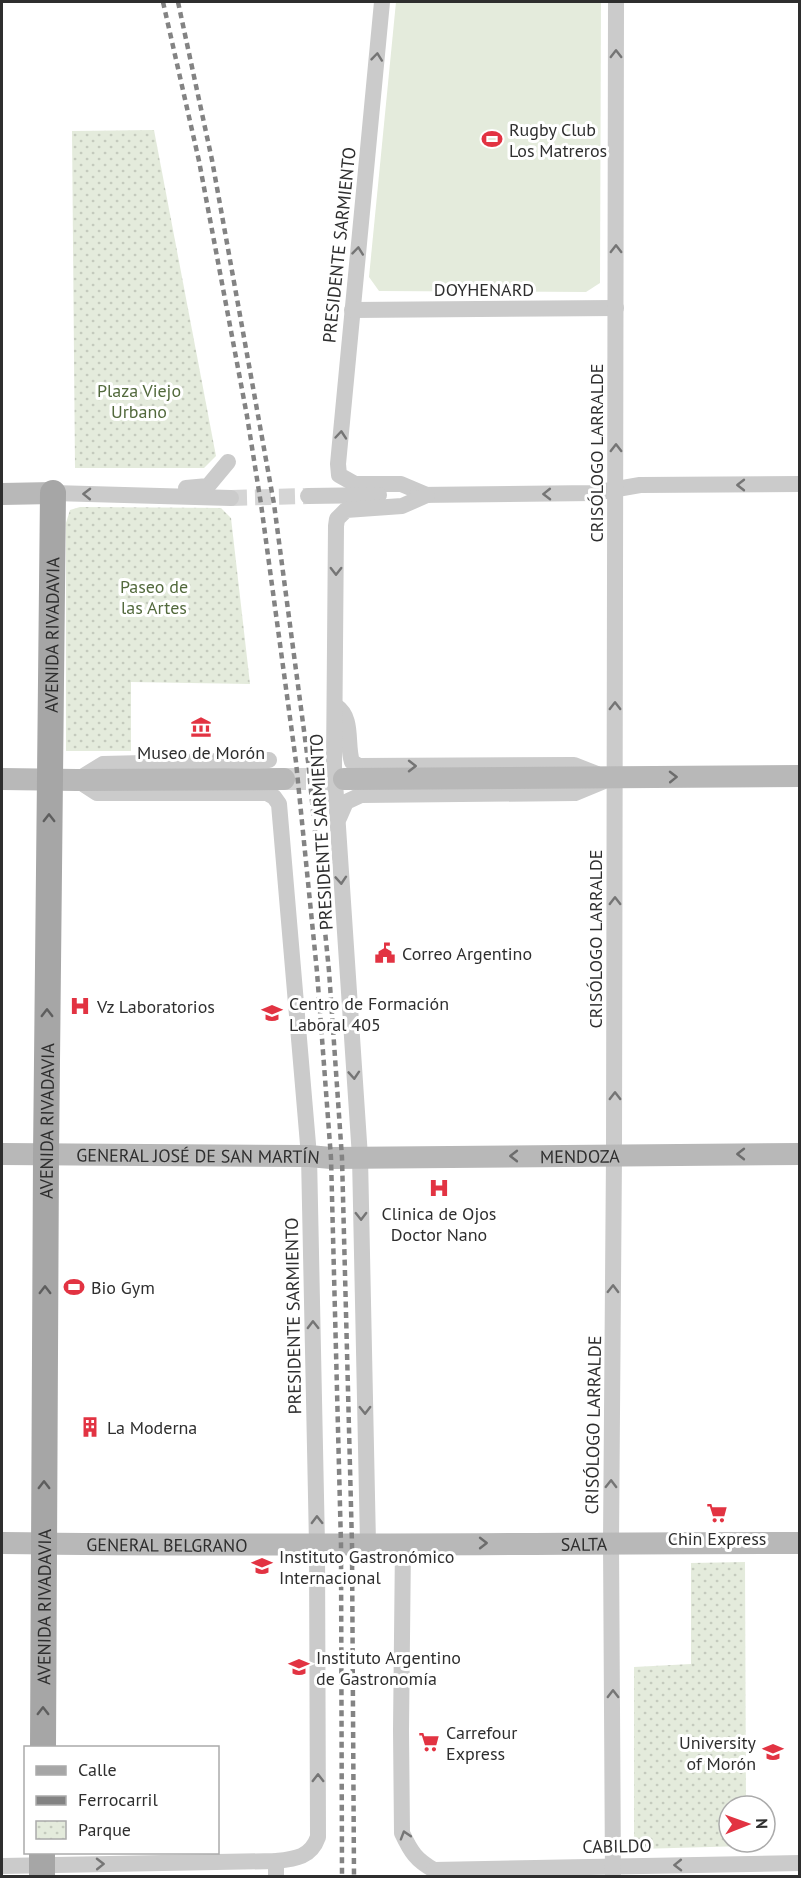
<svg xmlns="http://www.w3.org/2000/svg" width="801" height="1878" viewBox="0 0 801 1878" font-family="'PT Sans',sans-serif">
  <defs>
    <pattern id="park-dots" width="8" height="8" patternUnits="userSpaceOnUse" patternTransform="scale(1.5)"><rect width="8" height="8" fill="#e4ebdc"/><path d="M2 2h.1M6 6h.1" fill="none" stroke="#c4cabd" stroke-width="1.8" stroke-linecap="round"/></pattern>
  </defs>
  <rect width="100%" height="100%" fill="#fff"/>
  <g fill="url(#park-dots)">
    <path d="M154,130L216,456L204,468H75L72,131Z"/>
    <path d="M80,507L221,508L231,518L250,684L131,682V751H66V523L70,510Z"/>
    <path d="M745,1562L746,1806H729V1842H746V1846L638,1849L634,1845V1667L691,1664V1563Z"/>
  </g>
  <path fill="#e4ebdc" d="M396,2H601L600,283L586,292L379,291L369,277Z"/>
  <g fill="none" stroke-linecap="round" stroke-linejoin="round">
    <path stroke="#d5d5d5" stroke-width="16" stroke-dasharray="16 8" stroke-linecap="butt" d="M231,498L308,496"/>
    <path stroke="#d5d5d5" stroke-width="22" stroke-dasharray="22 11" stroke-linecap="butt" d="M284,779H344"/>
    <g stroke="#cbcbcb" stroke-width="16">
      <path d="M382,2L338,464L339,475L355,484H401L427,495"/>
      <path d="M352,310L616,308"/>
      <path d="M186,488L208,486L228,462"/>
      <path d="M53,493L231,498"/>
      <path d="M417,495L594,493L640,485L800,484"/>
      <path d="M308,496L379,495"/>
      <path d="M336,706C354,718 346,743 352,762L359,766L574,765L597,774"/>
      <path d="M339,818L346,802L361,795L575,793L604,781"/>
      <path d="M368,1544L360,1157L334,767L336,526L337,519L346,510L402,506L427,495"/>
      <path d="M403,1544L401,1730L402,1833C411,1852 416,1860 434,1870"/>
      <path d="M2,1866L276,1861C296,1859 311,1857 318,1837L317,1545L309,1156L279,804L274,797L267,793H97L77,780L103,764L269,760"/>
      <path d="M434,1870L800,1863"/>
      <path d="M276,1876V1861"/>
      <path d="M613,1876L611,1542L614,1155L616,2"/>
    </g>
    <g stroke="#b8b8b8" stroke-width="22">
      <path d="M2,494L53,493"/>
      <path d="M2,779L77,780L284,779"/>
      <path d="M344,779L800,776"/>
      <path id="s1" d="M2,1154L309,1156L331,1158L800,1154"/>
      <path id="s2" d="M2,1543C267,1547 534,1543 800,1543"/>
    </g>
    <g stroke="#a6a6a6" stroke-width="26">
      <path id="s3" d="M43,1748L46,1155L53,493"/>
      <path d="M42,1852V1876"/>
    </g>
    <g stroke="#838383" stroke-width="4.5" stroke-dasharray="6 4.5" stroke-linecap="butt">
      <path d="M163,2L199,161L247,416L261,504L296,762L317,972L331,1158L341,1545L342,1876"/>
      <path d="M178,2L212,160L274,504L308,761L329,971L342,1158L352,1545L354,1876"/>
    </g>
  </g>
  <defs><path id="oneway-chevron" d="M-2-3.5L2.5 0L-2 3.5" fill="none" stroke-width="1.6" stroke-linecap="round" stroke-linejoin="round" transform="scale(1.5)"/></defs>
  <g stroke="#757575">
    <use href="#oneway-chevron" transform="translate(616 54) rotate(-90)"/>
    <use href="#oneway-chevron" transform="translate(377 57) rotate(-84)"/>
    <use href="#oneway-chevron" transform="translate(616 249) rotate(-90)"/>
    <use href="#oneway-chevron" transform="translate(358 251) rotate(-84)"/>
    <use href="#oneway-chevron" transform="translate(341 435) rotate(-85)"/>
    <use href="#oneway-chevron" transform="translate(616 448) rotate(-90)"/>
    <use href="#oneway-chevron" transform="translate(741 485) rotate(180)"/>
    <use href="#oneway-chevron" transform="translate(87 494) rotate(-179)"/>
    <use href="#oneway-chevron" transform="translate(547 494) rotate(179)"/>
    <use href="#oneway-chevron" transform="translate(336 571) rotate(90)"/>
    <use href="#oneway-chevron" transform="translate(615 706) rotate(-90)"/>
    <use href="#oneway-chevron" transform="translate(412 766)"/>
    <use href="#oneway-chevron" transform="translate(341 880) rotate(86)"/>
    <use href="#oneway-chevron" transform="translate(615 901) rotate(-90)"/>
    <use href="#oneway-chevron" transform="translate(354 1075) rotate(86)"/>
    <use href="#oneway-chevron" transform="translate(615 1096) rotate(-90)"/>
    <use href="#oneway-chevron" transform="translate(361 1216) rotate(89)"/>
    <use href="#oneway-chevron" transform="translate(613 1289) rotate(-89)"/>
    <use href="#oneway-chevron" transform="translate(313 1325) rotate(-91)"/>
    <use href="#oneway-chevron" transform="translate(365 1410) rotate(89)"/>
    <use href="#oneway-chevron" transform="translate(611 1484) rotate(-89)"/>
    <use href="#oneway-chevron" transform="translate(317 1520) rotate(-91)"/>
    <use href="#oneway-chevron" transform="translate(613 1694) rotate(-90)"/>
    <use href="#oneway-chevron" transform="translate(318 1778) rotate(-90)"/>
    <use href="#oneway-chevron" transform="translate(405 1835) rotate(-107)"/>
    <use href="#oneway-chevron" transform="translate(100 1864) rotate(-1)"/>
    <use href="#oneway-chevron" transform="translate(678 1865) rotate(179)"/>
  </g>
  <g stroke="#6c6c6c">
    <use href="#oneway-chevron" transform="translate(673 777) rotate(-1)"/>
    <use href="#oneway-chevron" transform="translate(741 1154) rotate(180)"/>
    <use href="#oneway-chevron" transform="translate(514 1156) rotate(180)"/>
    <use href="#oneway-chevron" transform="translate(483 1543)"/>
  </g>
  <g stroke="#5e5e5e">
    <use href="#oneway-chevron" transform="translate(49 818) rotate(-90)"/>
    <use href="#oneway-chevron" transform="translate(47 1013) rotate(-90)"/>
    <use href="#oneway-chevron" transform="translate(45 1290) rotate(-90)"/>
    <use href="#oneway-chevron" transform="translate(44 1485) rotate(-90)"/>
    <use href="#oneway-chevron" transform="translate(43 1711) rotate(-90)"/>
  </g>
  <defs>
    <g id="stadium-bare" transform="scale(1.62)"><path d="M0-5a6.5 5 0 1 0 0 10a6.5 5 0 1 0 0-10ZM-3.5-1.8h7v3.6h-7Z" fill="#e23342" stroke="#fff" stroke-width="2.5" paint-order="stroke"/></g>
    <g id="museum-bare" transform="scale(1.62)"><path d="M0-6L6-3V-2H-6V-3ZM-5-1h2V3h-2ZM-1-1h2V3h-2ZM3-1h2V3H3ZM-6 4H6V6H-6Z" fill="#e23342" stroke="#fff" stroke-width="2.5" paint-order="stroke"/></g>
    <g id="civic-bare" transform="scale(1.62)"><path d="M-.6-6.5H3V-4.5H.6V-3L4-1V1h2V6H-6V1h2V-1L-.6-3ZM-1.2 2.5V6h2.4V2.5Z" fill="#e23342" stroke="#fff" stroke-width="2.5" paint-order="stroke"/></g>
    <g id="hospital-bare" transform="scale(1.62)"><path d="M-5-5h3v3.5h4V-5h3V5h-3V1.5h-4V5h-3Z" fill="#e23342" stroke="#fff" stroke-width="2.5" paint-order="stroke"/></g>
    <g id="university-bare" transform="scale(1.62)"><path d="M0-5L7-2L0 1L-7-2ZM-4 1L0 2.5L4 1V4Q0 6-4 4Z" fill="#e23342" stroke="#fff" stroke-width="2.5" paint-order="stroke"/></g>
    <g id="building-bare" transform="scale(1.62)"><path d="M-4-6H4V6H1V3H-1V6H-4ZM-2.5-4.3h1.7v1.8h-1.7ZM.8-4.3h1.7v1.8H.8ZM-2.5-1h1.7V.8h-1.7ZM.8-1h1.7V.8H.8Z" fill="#e23342" stroke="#fff" stroke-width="2.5" paint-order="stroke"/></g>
    <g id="supermarket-bare" transform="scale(1.62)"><path d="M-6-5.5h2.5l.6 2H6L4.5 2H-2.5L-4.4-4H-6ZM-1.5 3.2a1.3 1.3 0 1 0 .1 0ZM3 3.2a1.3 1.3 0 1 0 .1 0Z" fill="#e23342" stroke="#fff" stroke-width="2.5" paint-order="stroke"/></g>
  </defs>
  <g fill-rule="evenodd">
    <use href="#stadium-bare" x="492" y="139"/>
    <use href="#museum-bare" x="201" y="727"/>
    <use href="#civic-bare" x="385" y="953"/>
    <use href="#hospital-bare" x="80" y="1006"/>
    <use href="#university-bare" x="272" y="1013"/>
    <use href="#hospital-bare" x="439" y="1188"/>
    <use href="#stadium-bare" x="74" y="1287"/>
    <use href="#building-bare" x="90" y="1427"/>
    <use href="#supermarket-bare" x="717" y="1513"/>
    <use href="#university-bare" x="262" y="1566"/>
    <use href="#university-bare" x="299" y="1667"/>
    <use href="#supermarket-bare" x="429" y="1742"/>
    <use href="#university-bare" x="773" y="1752"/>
  </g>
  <g text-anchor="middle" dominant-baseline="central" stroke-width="6" stroke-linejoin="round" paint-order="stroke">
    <g font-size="18" fill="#2e2e2e" stroke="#fff" text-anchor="start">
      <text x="509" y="129">Rugby Club<tspan x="509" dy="21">Los Matreros</tspan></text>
      <text x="201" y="752" text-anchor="middle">Museo de Morón</text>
      <text x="402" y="953">Correo Argentino</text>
      <text x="289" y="1003">Centro de Formación<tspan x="289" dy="21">Laboral 405</tspan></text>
      <text x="97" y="1006">Vz Laboratorios</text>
      <text x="439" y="1213" text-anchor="middle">Clinica de Ojos<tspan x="439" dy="21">Doctor Nano</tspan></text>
      <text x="91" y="1287">Bio Gym</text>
      <text x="107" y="1427">La Moderna</text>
      <text x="717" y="1538" text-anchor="middle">Chin Express</text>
      <text x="279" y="1556">Instituto Gastronómico<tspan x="279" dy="21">Internacional</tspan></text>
      <text x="316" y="1657">Instituto Argentino<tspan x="316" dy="21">de Gastronomía</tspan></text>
      <text x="446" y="1732">Carrefour<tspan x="446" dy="21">Express</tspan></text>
      <text x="756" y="1742" text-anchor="end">University<tspan x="756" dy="21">of Morón</tspan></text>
    </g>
    <g font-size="18" fill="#2e2e2e" stroke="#fff">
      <text transform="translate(339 245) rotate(-84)">PRESIDENTE SARMIENTO</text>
      <text x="484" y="289">DOYHENARD</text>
      <text transform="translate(596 453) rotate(-90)">CRISÓLOGO LARRALDE</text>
      <text stroke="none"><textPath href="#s3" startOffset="1113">AVENIDA RIVADAVIA</textPath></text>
      <text transform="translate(321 832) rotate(-93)">PRESIDENTE SARMIENTO</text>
      <text transform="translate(595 939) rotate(-90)">CRISÓLOGO LARRALDE</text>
      <text stroke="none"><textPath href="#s3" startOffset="627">AVENIDA RIVADAVIA</textPath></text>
      <text stroke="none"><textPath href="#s1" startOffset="578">MENDOZA</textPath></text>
      <text stroke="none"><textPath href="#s1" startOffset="196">GENERAL JOSÉ DE SAN MARTÍN</textPath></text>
      <text transform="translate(293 1316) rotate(-91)">PRESIDENTE SARMIENTO</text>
      <text transform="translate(593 1425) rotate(-89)">CRISÓLOGO LARRALDE</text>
      <text stroke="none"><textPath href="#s2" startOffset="582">SALTA</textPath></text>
      <text stroke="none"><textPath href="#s2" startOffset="165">GENERAL BELGRANO</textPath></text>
      <text stroke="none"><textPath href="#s3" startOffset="141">AVENIDA RIVADAVIA</textPath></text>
      <text transform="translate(617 1846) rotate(-1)">CABILDO</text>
    </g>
    <g font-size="18" fill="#52693c" stroke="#fff">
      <text x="139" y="390">Plaza Viejo<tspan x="139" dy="21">Urbano</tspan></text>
      <text x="154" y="586">Paseo de<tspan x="154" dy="21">las Artes</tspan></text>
    </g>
  </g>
  <rect width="801" height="1878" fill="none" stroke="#2e2e2e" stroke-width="6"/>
  <rect x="24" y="1746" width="195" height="108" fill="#ffffff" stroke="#ababab" stroke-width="1.5"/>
  <rect x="36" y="1766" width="30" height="9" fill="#a6a6a6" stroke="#ababab" stroke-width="1.5"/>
  <text x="78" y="1776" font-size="18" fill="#2e2e2e">Calle</text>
  <rect x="36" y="1796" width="30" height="9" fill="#838383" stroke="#ababab" stroke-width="1.5"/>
  <text x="78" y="1806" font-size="18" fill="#2e2e2e">Ferrocarril</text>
  <rect x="36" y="1821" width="30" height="18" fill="url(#park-dots)" stroke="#ababab" stroke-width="1.5"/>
  <text x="78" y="1836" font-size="18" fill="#2e2e2e">Parque</text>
  <g transform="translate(747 1824) rotate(89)"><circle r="28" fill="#ffffff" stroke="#ababab" stroke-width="1.5"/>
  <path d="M0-4.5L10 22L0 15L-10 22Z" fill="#e23342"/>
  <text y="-9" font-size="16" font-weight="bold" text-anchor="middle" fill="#2e2e2e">N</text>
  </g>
</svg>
